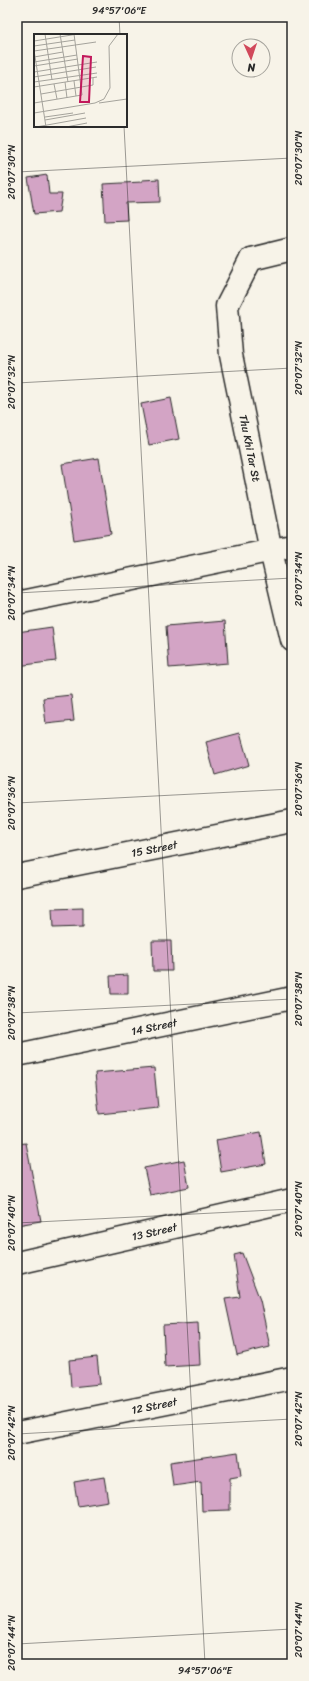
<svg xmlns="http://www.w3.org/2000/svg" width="309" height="1681" font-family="Sriracha,sans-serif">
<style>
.building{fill:#d3a4c5;stroke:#2b2b2b}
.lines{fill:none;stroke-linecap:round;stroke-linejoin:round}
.street-casing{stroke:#2b2b2b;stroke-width:25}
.secondary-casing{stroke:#2b2b2b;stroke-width:25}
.street{stroke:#f7f3e8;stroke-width:22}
.secondary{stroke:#f7f3e8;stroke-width:22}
.ticks{fill:none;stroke:#2b2b2b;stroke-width:1;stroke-opacity:0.45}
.labels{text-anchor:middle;stroke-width:4;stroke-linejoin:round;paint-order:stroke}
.street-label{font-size:11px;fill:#2b2b2b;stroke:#f7f3e8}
.inset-road{fill:none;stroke:#a5a39c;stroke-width:1}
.view{fill:#c2185b;fill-opacity:0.15;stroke:#c2185b;stroke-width:2}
.inset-edge{fill:none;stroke:#2b2b2b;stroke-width:2}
.neatline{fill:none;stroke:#2b2b2b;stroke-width:1.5}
.ticks-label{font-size:10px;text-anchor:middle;fill:#2b2b2b}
</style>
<rect width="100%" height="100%" fill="#f7f3e8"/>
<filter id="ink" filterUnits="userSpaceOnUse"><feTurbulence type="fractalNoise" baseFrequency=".025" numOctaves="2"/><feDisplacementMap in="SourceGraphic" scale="8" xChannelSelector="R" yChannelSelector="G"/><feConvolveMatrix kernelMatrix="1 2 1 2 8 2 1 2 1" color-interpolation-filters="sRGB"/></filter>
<g filter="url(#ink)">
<path class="building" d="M 47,175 L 49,194 L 62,194 L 59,212 L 34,214 L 28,178 Z
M 159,179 L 160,202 L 126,203 L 127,220 L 105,221 L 103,184 L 142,182 L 142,180 Z
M 171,398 L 179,439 L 149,445 L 141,404 Z
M 99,458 L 111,534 L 74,540 L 62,464 Z
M 225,621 L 228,663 L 169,668 L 166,626 Z
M 52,627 L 56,661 L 17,666 L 17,632 Z
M 71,695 L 74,721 L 46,724 L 43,698 Z
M 240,733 L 249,765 L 215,775 L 206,742 Z
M 83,908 L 83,927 L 53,928 L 52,909 Z
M 152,941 L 171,941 L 172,971 L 153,971 Z
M 128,975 L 128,994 L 111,994 L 110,976 Z
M 154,1068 L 158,1108 L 99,1114 L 95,1073 Z
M 261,1132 L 266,1164 L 221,1172 L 216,1140 Z
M 26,1143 L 41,1221 L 17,1225 L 17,1144 Z
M 184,1160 L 189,1187 L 150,1195 L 144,1168 Z
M 242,1253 L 260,1300 L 270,1347 L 237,1355 L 225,1299 L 240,1297 L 234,1255 Z
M 198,1323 L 200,1365 L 165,1367 L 163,1325 Z
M 97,1357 L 100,1384 L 71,1387 L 69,1360 Z
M 238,1452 L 241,1476 L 230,1478 L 230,1510 L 202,1511 L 201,1482 L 173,1486 L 170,1462 Z
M 104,1477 L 108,1501 L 78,1506 L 74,1482 Z"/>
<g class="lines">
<defs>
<g id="street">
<path d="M 251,259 L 292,249"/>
<path d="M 17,603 L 292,546"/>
<path id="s1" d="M 17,876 L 292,821"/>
<path id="s2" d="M 17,1055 L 292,998"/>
<path id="s3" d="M 17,1263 L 292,1200"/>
<path id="s4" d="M 17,1433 L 292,1378"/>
</g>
<g id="secondary">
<path id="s5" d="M 251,259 L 227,306 L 231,355 L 271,551 L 292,640"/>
</g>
</defs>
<use href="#street" class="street-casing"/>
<use href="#secondary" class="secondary-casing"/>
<use href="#street" class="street"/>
<use href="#secondary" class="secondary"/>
</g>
</g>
<path class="ticks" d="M 119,17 L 120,35M 124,126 L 205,1664M 17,172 L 292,158M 17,383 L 292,368M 17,593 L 292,578M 17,803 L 292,789M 17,1013 L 292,999M 17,1223 L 292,1209M 17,1434 L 292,1419M 17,1644 L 292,1629"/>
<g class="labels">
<g class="street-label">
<text dy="4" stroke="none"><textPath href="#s5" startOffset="197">Thu Khi Tar St</textPath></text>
<text dy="4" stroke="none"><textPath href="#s1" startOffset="140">15 Street</textPath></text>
<text dy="4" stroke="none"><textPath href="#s2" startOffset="140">14 Street</textPath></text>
<text dy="4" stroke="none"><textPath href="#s3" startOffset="141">13 Street</textPath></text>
<text dy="4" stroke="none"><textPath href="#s4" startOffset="140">12 Street</textPath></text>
</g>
</g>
<g transform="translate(34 34)">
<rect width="93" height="93" fill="#f7f3e8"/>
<path class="inset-road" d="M 11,0 L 18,46M 26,0 L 34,48M 0,7 L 44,0M 0,12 L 41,6M 0,16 L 12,93M 0,17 L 62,8M 0,23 L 29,18M 0,28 L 43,21M 0,32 L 44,25M 0,38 L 63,28M 0,43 L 62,33M 40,47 L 42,62M 0,48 L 63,39M 31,48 L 33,64M 20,50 L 23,65M 0,53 L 63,43M 7,60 L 59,51 L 59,44M 0,69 L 48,61 L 40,0M 65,69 L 93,65M 0,79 L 61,69 L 70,65 L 76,54 L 75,12 L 84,0M 11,83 L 39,79M 11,86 L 51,79M 2,93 L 52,84M 32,93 L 53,89"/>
<path class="view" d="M 49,22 L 57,23 L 55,68 L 46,68 Z"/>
<rect width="93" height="93" class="inset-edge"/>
</g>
<rect width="309" height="1681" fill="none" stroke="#f7f3e8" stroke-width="44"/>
<g transform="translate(251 58) rotate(177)"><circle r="19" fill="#f7f3e8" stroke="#a5a39c"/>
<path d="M0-3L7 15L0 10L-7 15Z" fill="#d1495b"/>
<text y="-6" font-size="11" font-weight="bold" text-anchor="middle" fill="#2b2b2b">N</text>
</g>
<rect x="22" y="22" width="265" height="1637" class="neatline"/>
<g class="ticks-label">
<text x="119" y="14">94°57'06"E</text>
<text transform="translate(298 158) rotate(-90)" y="4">20°07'30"N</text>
<text transform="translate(11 172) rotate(-90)" y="4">20°07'30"N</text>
<text transform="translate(298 368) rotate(-90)" y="4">20°07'32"N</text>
<text transform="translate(11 382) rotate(-90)" y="4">20°07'32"N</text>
<text transform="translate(298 579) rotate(-90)" y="4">20°07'34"N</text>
<text transform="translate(11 593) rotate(-90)" y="4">20°07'34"N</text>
<text transform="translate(298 789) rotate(-90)" y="4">20°07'36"N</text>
<text transform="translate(11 803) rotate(-90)" y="4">20°07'36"N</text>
<text transform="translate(298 999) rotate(-90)" y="4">20°07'38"N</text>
<text transform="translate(11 1013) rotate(-90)" y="4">20°07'38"N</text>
<text transform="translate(298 1209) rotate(-90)" y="4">20°07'40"N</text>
<text transform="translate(11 1223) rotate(-90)" y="4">20°07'40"N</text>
<text transform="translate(298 1419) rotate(-90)" y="4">20°07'42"N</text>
<text transform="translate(11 1433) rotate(-90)" y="4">20°07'42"N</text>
<text transform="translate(298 1630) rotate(-90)" y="4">20°07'44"N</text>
<text transform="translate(11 1643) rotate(-90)" y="4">20°07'44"N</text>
<text x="205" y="1674">94°57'06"E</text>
</g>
</svg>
